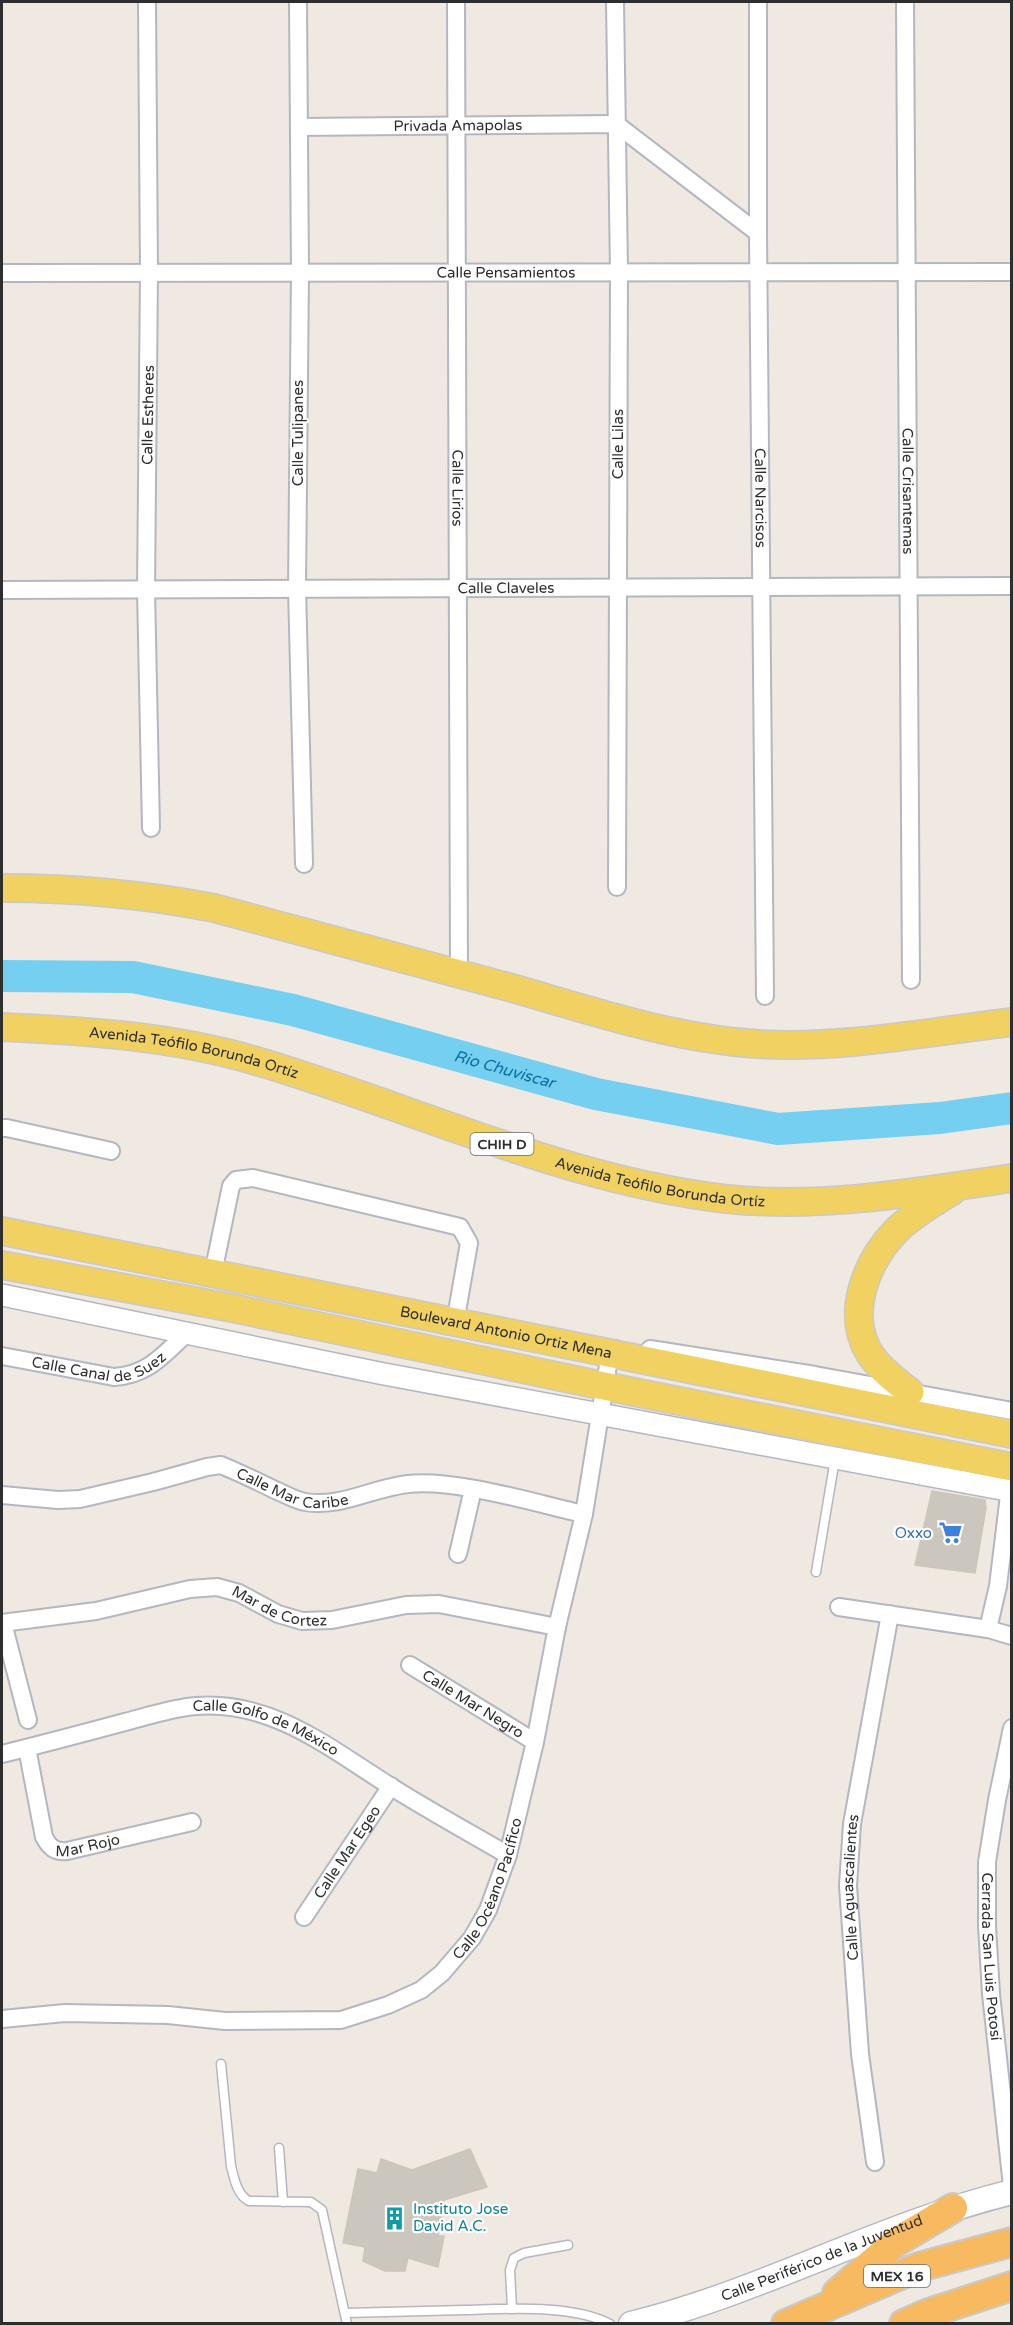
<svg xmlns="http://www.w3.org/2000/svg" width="1013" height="2325" font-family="'Varela Round',sans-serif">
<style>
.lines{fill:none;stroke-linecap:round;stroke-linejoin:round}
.river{stroke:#75cff0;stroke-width:32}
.building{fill:#cbc7bf;stroke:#cbc5ba;stroke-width:1.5}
.service-casing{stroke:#b4b7c1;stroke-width:11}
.minor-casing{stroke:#b4b7c1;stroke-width:20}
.tertiary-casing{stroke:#b4b7c1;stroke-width:24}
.secondary-casing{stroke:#b4b7c1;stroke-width:27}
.primary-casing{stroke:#c9c9c9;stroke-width:30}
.trunk-casing{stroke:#c9c9c9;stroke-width:32}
.service{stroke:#fff;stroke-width:8}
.minor{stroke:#fff;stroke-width:16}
.tertiary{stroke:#fff;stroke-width:21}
.secondary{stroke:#fff;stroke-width:24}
.primary{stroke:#f2d163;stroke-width:27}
.trunk{stroke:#f8ba60;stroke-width:28}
.labels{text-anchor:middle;stroke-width:4.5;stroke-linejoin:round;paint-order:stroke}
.shield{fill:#fff;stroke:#6d6d6d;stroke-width:1.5}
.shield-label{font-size:14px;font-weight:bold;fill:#2e2e2e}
.street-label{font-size:15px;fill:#2e2e2e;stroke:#fff}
.shop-label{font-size:15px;fill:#366cbe;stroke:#fff;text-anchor:end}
.culture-label{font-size:15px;fill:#0d838f;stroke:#fff;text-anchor:start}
.water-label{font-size:16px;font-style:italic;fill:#0d6fa3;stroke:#fff}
</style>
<rect width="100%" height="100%" fill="#efe9e1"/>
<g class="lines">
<path class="river" id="s1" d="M 2,976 L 133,977 L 293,1010 L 596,1094 L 778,1129 L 940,1118 L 1012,1108"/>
</g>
<path class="building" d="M 932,1491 L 985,1500 L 986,1508 L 975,1573 L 915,1565 Z
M 470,2149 L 487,2187 L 444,2200 L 438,2236 L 444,2236 L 438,2267 L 408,2258 L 405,2271 L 385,2271 L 363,2261 L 365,2247 L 343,2243 L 358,2169 L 377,2173 L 381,2159 L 412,2170 Z"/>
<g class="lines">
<defs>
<path id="service" d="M 816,1572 L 835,1459
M 221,2064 L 231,2166 C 234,2178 237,2195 249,2201 L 311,2202 L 322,2210 L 347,2324
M 279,2148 L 283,2202
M 512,2309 L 510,2270 L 514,2258 L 524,2253 L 568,2245
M 345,2313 C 385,2312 425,2311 465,2310 C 508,2309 573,2304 610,2324"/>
<g id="minor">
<path d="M 147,2 L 149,273 L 146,590 L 151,828"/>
<path d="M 298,2 L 300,272 L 297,588 L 304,864"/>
<path id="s2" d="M 456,2 L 459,973"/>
<path d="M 615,2 L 619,272 L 617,887"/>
<path id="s3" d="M 758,2 L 758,233 L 765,996"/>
<path id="s4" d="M 905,2 L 911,980"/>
<path id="s5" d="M 299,127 L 616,124 L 758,233"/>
<path id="s6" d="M 2,273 L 1012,272"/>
<path id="s7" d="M 2,590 L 1012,586"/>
<path d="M 2,1128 L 7,1128 L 111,1151"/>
<path d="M 213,1273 L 231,1186 L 236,1180 L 253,1178 L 460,1227 L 469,1243 L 455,1323"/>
<path d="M 650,1349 L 815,1375 L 1012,1411"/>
<path id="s8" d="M 2,1356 L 114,1377 C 148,1375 163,1355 187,1333"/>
<path id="s9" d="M 2,1495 L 58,1500 L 80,1499 L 153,1482 L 207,1467 L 221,1465 C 240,1473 257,1481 275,1490 C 285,1494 295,1500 305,1502 C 341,1508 372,1488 408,1484 C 457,1479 534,1503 584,1514"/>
<path d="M 458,1554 L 473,1489"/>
<path d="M 839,1607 L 988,1629 L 1012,1636"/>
<path id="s10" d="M 2,1623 L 96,1611 L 190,1589 L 217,1587 L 239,1593 L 278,1614 L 302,1621 L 332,1620 L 406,1605 L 439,1604 L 557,1627"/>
<path d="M 3,1623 L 28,1720"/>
<path d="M 988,1629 L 998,1586 L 1011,1479"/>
<path id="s11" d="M 410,1665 L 535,1742"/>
<path id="s12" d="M 1012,1728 L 997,1800 L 987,1862 L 987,1926 L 991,1994 L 1012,2186"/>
<path id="s13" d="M 27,1748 L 44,1837 C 50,1848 55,1852 67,1851 L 192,1822"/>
<path id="s14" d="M 2,1754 C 43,1744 84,1733 125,1722 C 148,1716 172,1708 196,1706 C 272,1700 329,1748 390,1786 C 428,1810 468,1832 508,1855"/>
<path id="s15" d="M 304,1917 L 391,1786"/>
<path id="s16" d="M 2,2019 L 65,2013 L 168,2015 L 225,2021 L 341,2020 L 388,2005 L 421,1990 L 442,1973 L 472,1938 L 488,1910 L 508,1855 L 535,1742 L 557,1627 L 584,1514 L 610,1353 L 616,1349"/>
<path id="s17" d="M 875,2162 L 860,2054 L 848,1886 L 852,1824 L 890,1614"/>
</g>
<path id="tertiary" d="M 2,1295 L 379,1373 L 1012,1491"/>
<g id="secondary">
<path id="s18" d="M 631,2324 C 762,2292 881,2224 1012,2192"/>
</g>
<g id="primary">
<path d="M 2,888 C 75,888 142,894 214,908 C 313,935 413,961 512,988 C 592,1011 675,1039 759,1044 C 843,1049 928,1032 1012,1022"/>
<path id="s19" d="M 2,1027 C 88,1031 170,1036 253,1060 C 411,1106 562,1180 727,1199 C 823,1209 917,1192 1012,1178"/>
<path id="s20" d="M 2,1231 L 1012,1434"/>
<path d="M 2,1265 L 232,1308 L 604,1386 L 1012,1467"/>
<path d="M 910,1392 C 896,1381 880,1369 870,1354 C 845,1314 866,1262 896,1231 C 912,1215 933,1203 952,1191"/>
</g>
<path id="trunk" d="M 837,2293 L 896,2242 L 953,2208
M 786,2324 L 919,2267 L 1012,2242
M 904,2324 L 929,2313 L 1012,2286"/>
</defs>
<use href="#service" class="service-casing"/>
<use href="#minor" class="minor-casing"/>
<use href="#tertiary" class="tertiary-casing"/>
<use href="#secondary" class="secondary-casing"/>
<use href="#primary" class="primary-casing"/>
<use href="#trunk" class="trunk-casing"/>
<use href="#service" class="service"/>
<use href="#minor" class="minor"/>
<use href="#tertiary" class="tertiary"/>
<use href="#secondary" class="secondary"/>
<use href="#primary" class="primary"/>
<use href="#trunk" class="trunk"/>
</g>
<defs>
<symbol id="supermarket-bare" viewBox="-9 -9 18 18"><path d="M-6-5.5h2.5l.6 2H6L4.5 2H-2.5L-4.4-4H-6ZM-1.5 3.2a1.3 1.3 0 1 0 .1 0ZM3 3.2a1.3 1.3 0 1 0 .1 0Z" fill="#3f7fe0" stroke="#fff" stroke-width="2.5" paint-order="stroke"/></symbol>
<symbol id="building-bare" viewBox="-9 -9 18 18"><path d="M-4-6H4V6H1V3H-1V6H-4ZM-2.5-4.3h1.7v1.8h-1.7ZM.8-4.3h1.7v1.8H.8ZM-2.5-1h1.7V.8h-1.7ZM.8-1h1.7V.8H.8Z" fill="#0f9aa8" stroke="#fff" stroke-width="2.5" paint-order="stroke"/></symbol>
</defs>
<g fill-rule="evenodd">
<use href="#supermarket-bare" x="934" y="1516" width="33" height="33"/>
<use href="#building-bare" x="378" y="2202" width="33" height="33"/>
</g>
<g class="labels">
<g class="shield">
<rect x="470.5" y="1133" width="63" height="22" rx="4.5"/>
<rect x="864" y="2265" width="66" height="22" rx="4.5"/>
</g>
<g class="shield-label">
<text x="502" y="1149">CHIH D</text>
<text x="897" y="2281">MEX 16</text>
</g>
<g class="street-label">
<text dy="5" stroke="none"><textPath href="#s5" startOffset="159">Privada Amapolas</textPath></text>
<text dy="5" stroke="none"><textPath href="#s6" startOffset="504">Calle Pensamientos</textPath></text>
<text transform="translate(148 415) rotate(-89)" y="5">Calle Estheres</text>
<text transform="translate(298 433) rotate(-90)" y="5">Calle Tulipanes</text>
<text transform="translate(618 444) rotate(-90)" y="5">Calle Lilas</text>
<text dy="5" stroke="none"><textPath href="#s2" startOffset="486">Calle Lirios</textPath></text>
<text dy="5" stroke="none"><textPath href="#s4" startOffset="489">Calle Crisantemas</textPath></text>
<text dy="5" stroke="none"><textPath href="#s3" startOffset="496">Calle Narcisos</textPath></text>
<text dy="5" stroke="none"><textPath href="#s7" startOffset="504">Calle Claveles</textPath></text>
<text dy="5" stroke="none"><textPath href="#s19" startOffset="194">Avenida Teófilo Borunda Ortíz</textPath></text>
<text dy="5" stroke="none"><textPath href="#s19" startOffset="680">Avenida Teófilo Borunda Ortíz</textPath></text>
<text dy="5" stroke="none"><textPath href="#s20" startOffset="514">Boulevard Antonio Ortiz Mena</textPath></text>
<text dy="5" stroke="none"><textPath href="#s8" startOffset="100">Calle Canal de Suez</textPath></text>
<text dy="5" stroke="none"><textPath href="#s9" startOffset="300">Calle Mar Caribe</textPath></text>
<text dy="5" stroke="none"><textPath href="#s10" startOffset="285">Mar de Cortez</textPath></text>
<text dy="5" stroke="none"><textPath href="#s11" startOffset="74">Calle Mar Negro</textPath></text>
<text dy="5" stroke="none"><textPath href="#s14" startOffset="274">Calle Golfo de México</textPath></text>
<text dy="5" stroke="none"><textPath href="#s13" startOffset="141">Mar Rojo</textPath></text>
<text dy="5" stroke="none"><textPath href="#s15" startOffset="78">Calle Mar Egeo</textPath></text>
<text dy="5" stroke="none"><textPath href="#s16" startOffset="550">Calle Océano Pacífico</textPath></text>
<text dy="5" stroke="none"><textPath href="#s17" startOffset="276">Calle Aguascalientes</textPath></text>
<text dy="5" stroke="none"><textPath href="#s12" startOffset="231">Cerrada San Luis Potosí</textPath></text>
<text dy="5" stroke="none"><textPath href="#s18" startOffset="202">Calle Periférico de la Juventud</textPath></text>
</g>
<g class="shop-label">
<text x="932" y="1538">Oxxo</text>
</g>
<g class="culture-label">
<text x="413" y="2214">Instituto Jose<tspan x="413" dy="17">David A.C.</tspan></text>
</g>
<g class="water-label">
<text dy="6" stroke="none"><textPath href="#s1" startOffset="514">Rio Chuviscar</textPath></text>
</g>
</g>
<rect width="1013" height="2325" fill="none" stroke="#2e2e2e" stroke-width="6"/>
</svg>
